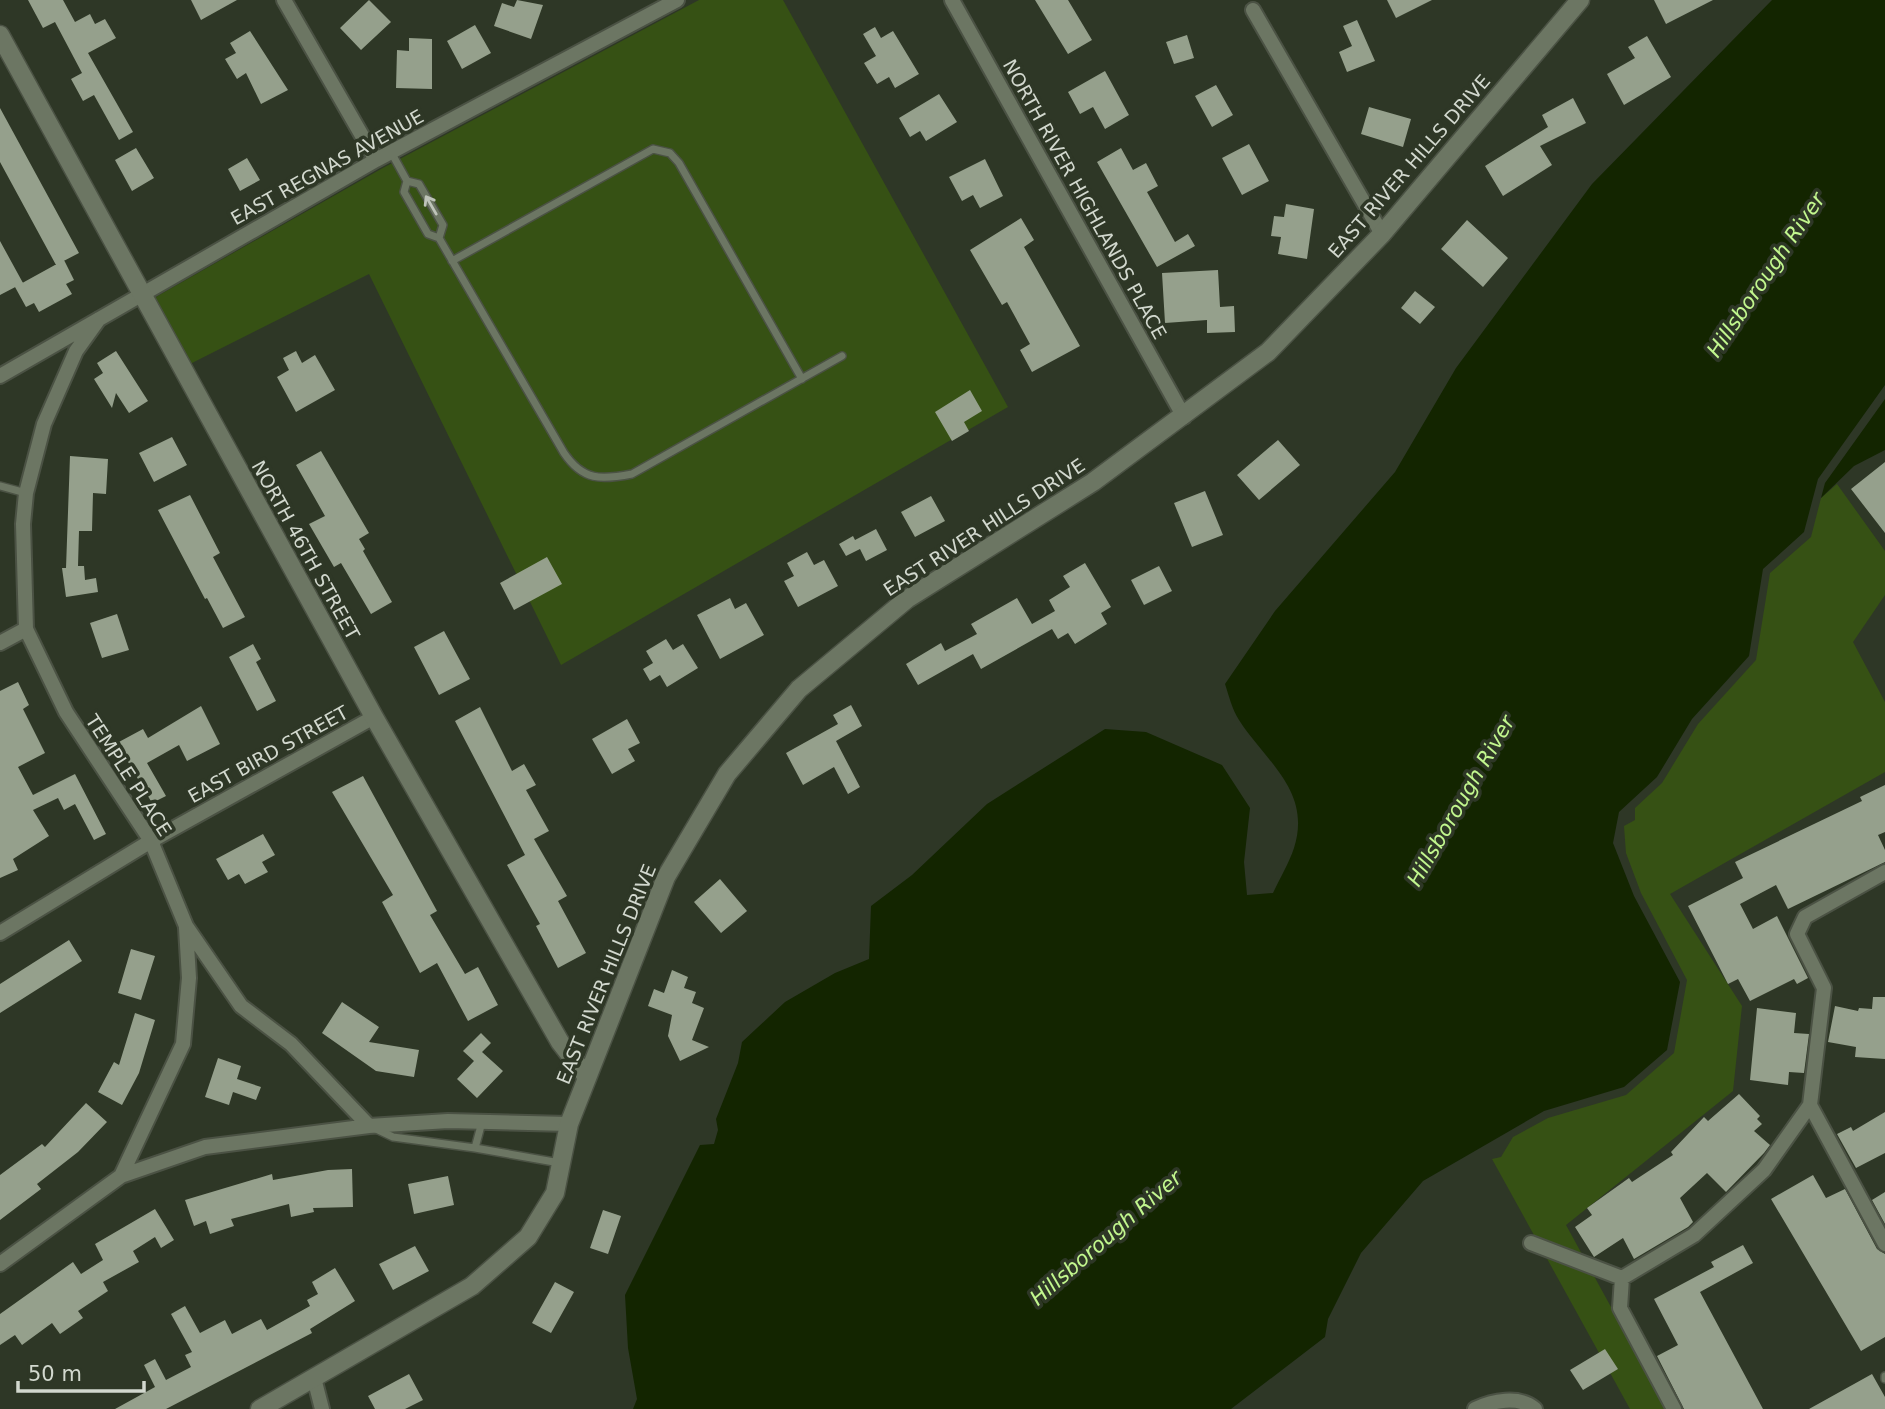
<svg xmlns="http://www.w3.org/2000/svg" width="1885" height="1409" font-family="'DejaVu Sans',sans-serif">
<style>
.green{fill:#365114}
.water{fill:#132500}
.building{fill:#95a08c}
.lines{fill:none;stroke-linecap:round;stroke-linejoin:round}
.lane-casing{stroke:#4b5244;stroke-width:10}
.street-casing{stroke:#4b5244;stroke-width:18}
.secondary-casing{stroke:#4b5244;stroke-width:21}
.lane{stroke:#6c7663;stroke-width:7}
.street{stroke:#6c7663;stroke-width:14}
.secondary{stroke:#6c7663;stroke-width:18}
.oneway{stroke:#bec4b9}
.labels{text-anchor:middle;stroke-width:7;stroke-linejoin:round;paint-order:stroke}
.street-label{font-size:19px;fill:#d2d8ce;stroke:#2e3726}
.water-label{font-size:21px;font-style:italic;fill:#c2f78e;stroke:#2e3726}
</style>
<rect width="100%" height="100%" fill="#2e3726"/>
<path class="green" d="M 699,0 L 783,0 L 1008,407 L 561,665 L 369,274 L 190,364 L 154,298 L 381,169 Z
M 1837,484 L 1885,551 L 1885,595 L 1853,642 L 1885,702 L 1885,772 L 1670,894 L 1742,1006 L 1733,1091 L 1566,1225 L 1667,1409 L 1630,1409 L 1492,1159 L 1501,1157 L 1513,1137 L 1548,1118 L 1626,1095 L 1674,1053 L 1687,980 L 1641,893 L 1626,853 L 1624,826 L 1635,820 L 1635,808 L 1662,783 L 1698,724 L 1756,660 L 1770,573 L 1811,537 L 1821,498 Z"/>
<path class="water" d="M 1772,0 L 1885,0 L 1885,385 L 1818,479 L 1804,532 L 1763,569 L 1749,656 L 1692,719 L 1657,777 L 1619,812 L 1613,843 L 1634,896 L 1680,982 L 1667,1050 L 1624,1087 L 1544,1111 L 1423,1181 L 1361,1253 L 1328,1319 L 1325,1337 L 1231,1409 L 633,1409 L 637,1399 L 628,1348 L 625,1295 L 700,1145 L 714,1144 L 718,1130 L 716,1119 L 738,1063 L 742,1042 L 785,1002 L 835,973 L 869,959 L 871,906 L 912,875 L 987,804 L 1105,729 L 1146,732 L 1222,765 L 1250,808 L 1244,862 L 1247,895 L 1273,893 C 1280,878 1289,863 1294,848 C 1312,791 1266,762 1239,720 C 1232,709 1229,696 1225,684 L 1275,611 L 1395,472 L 1456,368 L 1592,184 Z
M 1885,399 L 1885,450 L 1854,466 L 1821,498 L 1825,483 Z"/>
<path class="building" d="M 28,0 L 63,0 L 75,22 L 90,14 L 95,24 L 105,19 L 116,38 L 88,53 L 133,132 L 119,140 L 94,95 L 83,101 L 71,79 L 82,73 L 55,22 L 43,28 Z
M 191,0 L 237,0 L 201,20 Z
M 369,0 L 391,22 L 361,50 L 340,28 Z
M 517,0 L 543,5 L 531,39 L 494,26 L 502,3 L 514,7 Z
M 1035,0 L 1068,0 L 1092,40 L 1068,54 Z
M 1387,0 L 1432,0 L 1396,18 Z
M 1654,0 L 1713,0 L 1666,24 Z
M 1357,20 L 1375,61 L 1347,72 L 1339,52 L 1352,46 L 1343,26 Z
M 475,25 L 491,53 L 462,69 L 447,41 Z
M 875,27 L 881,38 L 893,31 L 919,74 L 895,88 L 889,77 L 877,84 L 864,63 L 876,56 L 863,34 Z
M 250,31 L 288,90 L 261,104 L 246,73 L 237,79 L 225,59 L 236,53 L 230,43 Z
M 1187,35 L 1194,58 L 1174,64 L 1166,42 Z
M 1647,36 L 1671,77 L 1624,105 L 1607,74 L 1635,58 L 1628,47 Z
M 409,38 L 432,39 L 432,89 L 396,88 L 397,50 L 409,51 Z
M 1105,71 L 1129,115 L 1105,129 L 1093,107 L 1080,114 L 1068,92 Z
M 1216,85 L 1233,115 L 1212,127 L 1195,96 Z
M 939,94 L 957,122 L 926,141 L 920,131 L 910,137 L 899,118 Z
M 1573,98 L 1586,123 L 1540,146 L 1552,165 L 1503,196 L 1485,166 L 1548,127 L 1542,115 Z
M 1369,107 L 1411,119 L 1403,147 L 1361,134 Z
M 0,108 L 79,253 L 56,265 L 0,162 Z
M 1249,144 L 1269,181 L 1242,195 L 1222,158 Z
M 136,148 L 154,178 L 132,191 L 115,160 Z
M 1121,148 L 1133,170 L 1146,163 L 1158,186 L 1147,192 L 1175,242 L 1188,234 L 1195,246 L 1157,267 L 1097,162 Z
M 247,158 L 260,180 L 240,191 L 228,169 Z
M 985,159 L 1003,196 L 980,208 L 973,195 L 962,201 L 949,177 Z
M 1286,204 L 1314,209 L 1307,259 L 1278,254 L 1281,237 L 1271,236 L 1274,216 L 1284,217 Z
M 1021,218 L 1034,240 L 1024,247 L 1080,346 L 1032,372 L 1020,350 L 1030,344 L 1007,302 L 1002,305 L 970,250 Z
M 1467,220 L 1508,258 L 1483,287 L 1441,249 Z
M 0,241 L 23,283 L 0,295 Z
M 64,260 L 74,280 L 66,284 L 72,294 L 39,312 L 34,303 L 26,307 L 15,287 Z
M 1218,270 L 1220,307 L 1234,306 L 1235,332 L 1207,333 L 1207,320 L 1165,323 L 1162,273 Z
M 1415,291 L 1435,307 L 1420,324 L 1401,308 Z
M 116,351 L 148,401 L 129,413 L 116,393 L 112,408 L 94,379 L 103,373 L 97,363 Z
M 296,351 L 302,363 L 315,355 L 335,390 L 296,412 L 277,377 L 289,370 L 283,358 Z
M 970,390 L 982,411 L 964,422 L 969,431 L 952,441 L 935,412 Z
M 172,437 L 187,465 L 154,482 L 139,453 Z
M 1278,440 L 1300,465 L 1259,500 L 1237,475 Z
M 321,451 L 369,533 L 359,539 L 365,549 L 363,551 L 392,602 L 371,614 L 341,563 L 334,567 L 309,524 L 325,516 L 296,465 Z
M 70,456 L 108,459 L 106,494 L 93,493 L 92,531 L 79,531 L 78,566 L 84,566 L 85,580 L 96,578 L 98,592 L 66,597 L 62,568 L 66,568 Z
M 1885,462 L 1885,533 L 1851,489 Z
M 1205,491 L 1223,535 L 1192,547 L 1174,503 Z
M 190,495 L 220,553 L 213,557 L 245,617 L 223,628 L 207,598 L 205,599 L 158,510 Z
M 931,496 L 945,521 L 915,537 L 901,512 Z
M 876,529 L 887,550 L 866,561 L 860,549 L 846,556 L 839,544 L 853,536 L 855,540 Z
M 807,552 L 814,565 L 824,560 L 838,586 L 798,607 L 784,581 L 794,576 L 787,563 Z
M 547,557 L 562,584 L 514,610 L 500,583 Z
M 1085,563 L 1111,607 L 1101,613 L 1107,624 L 1075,644 L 1068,633 L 1058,639 L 1052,629 L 981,669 L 973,654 L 918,685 L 906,664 L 941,643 L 945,651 L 977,634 L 971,624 L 1017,598 L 1032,624 L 1055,611 L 1049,600 L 1070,587 L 1063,576 Z
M 1159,566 L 1172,591 L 1144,605 L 1131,580 Z
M 730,598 L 735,609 L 746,603 L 764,635 L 720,659 L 697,615 Z
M 117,614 L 129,650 L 102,658 L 90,623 Z
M 444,631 L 470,679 L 439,695 L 414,647 Z
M 666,639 L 673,650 L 683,644 L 698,668 L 667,687 L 660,675 L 650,681 L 643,669 L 653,663 L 646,651 Z
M 253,644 L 261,659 L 256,662 L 276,701 L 257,711 L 229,657 Z
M 18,682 L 29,705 L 23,709 L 45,753 L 18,767 L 33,795 L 75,774 L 106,834 L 94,840 L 75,804 L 64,810 L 58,798 L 33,810 L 49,836 L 13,859 L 18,870 L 0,878 L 0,691 Z
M 851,705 L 862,726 L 836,741 L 860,787 L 848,794 L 834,767 L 803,785 L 786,753 L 838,724 L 833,715 Z
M 201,706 L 220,744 L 187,761 L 179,745 L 147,763 L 166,796 L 152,803 L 117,743 L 143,729 L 148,738 Z
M 480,707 L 512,771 L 524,764 L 536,785 L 526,790 L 549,831 L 534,839 L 567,896 L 558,901 L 586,953 L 558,968 L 536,926 L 540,924 L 507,865 L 525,855 L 455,721 Z
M 627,719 L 640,743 L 628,749 L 635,761 L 612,774 L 592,739 Z
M 363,776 L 437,911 L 430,915 L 465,974 L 478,967 L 498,1005 L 468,1021 L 437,963 L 420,973 L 382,902 L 393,895 L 332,792 Z
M 1885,785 L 1885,832 L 1878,835 L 1885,850 L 1885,862 L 1788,909 L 1776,885 L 1740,904 L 1753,929 L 1777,916 L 1808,978 L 1797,984 L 1794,979 L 1750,1001 L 1738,979 L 1728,984 L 1688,906 L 1743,878 L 1735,862 L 1862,801 L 1860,797 Z
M 263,834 L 275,855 L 262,862 L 268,872 L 245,884 L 239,874 L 228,880 L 216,859 Z
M 720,879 L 747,911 L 721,933 L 694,902 Z
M 69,940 L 82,961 L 0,1013 L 0,984 Z
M 131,949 L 155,956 L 141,1000 L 118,993 Z
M 672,970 L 688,977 L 684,988 L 696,992 L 692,1003 L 704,1008 L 692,1040 L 709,1047 L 680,1061 L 668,1036 L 672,1015 L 648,1006 L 654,989 L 664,993 Z
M 1873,997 L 1885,997 L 1885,1059 L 1855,1057 L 1856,1047 L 1828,1042 L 1835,1006 L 1858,1011 L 1859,1008 L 1872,1009 Z
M 342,1002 L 379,1027 L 369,1042 L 419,1050 L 414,1077 L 376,1071 L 322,1033 Z
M 1757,1008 L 1796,1013 L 1794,1033 L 1809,1034 L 1804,1073 L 1789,1072 L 1788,1085 L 1750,1080 Z
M 135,1013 L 155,1020 L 139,1073 L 122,1105 L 98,1092 L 114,1062 L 119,1065 Z
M 481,1033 L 491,1043 L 482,1052 L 503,1071 L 477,1098 L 457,1079 L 474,1061 L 463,1051 Z
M 218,1058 L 241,1066 L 237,1079 L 261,1087 L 256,1100 L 233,1092 L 229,1105 L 205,1097 Z
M 1739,1094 L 1760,1116 L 1757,1119 L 1762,1124 L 1754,1131 L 1770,1145 L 1764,1153 L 1726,1192 L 1707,1173 L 1680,1198 L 1693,1222 L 1688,1227 L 1634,1259 L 1623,1238 L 1594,1257 L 1575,1227 L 1592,1215 L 1587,1208 L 1629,1178 L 1632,1182 L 1673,1155 L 1671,1152 L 1704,1117 L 1708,1121 Z
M 86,1103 L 107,1122 L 78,1152 L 37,1184 L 41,1189 L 0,1220 L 0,1175 L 42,1144 L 45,1147 Z
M 1885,1112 L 1885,1153 L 1856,1168 L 1837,1134 L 1851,1127 L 1853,1131 Z
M 352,1169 L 353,1207 L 313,1208 L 314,1212 L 291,1217 L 289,1204 L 231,1219 L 234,1226 L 210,1234 L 206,1221 L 194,1226 L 185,1200 L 272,1174 L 273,1180 L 328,1170 Z
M 1813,1175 L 1826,1198 L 1845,1189 L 1877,1249 L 1885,1254 L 1885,1337 L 1861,1351 L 1771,1199 Z
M 448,1176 L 454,1205 L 414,1214 L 408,1184 Z
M 1885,1192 L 1885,1224 L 1872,1200 Z
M 155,1209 L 174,1240 L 161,1248 L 155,1237 L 133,1251 L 139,1262 L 103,1282 L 108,1291 L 78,1311 L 83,1318 L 60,1334 L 52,1323 L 22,1345 L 15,1335 L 0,1345 L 0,1314 L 73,1262 L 81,1274 L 103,1260 L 95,1244 Z
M 603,1210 L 621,1216 L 608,1254 L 590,1248 Z
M 1743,1245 L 1753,1263 L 1700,1292 L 1763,1409 L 1684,1409 L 1657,1356 L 1678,1345 L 1654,1299 L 1714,1267 L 1711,1262 Z
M 415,1246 L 429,1271 L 393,1290 L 379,1264 Z
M 335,1268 L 355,1301 L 310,1329 L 312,1333 L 166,1409 L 115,1409 L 155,1387 L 144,1365 L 155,1359 L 166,1380 L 191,1367 L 185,1355 L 192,1352 L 171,1314 L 185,1306 L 200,1333 L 225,1320 L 232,1334 L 261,1319 L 267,1330 L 310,1306 L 307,1300 L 318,1294 L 312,1282 Z
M 555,1282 L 574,1292 L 551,1333 L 532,1323 Z
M 1605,1349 L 1618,1369 L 1583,1390 L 1570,1370 Z
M 409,1374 L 423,1400 L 405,1409 L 375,1409 L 368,1396 Z
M 1872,1374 L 1885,1397 L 1885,1409 L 1809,1409 Z"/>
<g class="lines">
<defs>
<path id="lane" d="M 391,152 L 407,181 L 404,192 L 428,234 L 439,238 L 564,453 C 583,481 601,480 632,474 L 842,356
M 407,181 L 419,184 L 443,225 L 439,238
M 452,261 L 653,149 L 670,153 L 679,163 L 802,379
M 0,486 L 26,493
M 482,1122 L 475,1148 L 560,1163
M 374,1128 L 393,1137 L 475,1148
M 1885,1376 L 1885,1379"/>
<path id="street" d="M 284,0 L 376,160
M 952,0 L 1184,417
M 1253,10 L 1382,234
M 99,319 L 76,351 L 44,424 L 26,493 L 23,524 L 26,629 L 66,712 L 151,841 L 186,926 L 241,1006 L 291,1044 L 369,1126 L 448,1121 L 569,1124
M 0,376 L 376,160 L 677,0
M 0,643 L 26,629
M 0,933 L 151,841 L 374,717
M 1810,1105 L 1885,1244
M 121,1176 L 205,1147 L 369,1126
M 1531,1243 L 1622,1278 L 1694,1235 L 1764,1170 L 1810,1105 L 1824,988 L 1797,934 L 1805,917 L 1885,872
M 0,1264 L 121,1176 L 183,1044 L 189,978 L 186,928
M 1622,1278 L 1620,1308 L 1674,1409
M 314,1378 L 322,1409
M 1475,1409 C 1492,1401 1519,1395 1535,1409"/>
<path id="secondary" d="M 0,35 L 374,717 L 560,1042 L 587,1077
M 260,1409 L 472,1286 L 528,1237 L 555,1193 L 569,1124 L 666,877 L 727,774 L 799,689 L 907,599 L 1093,482 L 1268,352 L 1382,234 L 1580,0"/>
</defs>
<use href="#lane" class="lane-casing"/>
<use href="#street" class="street-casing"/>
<use href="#secondary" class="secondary-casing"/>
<use href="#lane" class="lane"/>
<use href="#street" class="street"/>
<use href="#secondary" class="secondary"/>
</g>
<defs><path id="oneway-shaft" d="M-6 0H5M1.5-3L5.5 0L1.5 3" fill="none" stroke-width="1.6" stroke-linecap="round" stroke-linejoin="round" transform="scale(1.75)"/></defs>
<use class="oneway" href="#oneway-shaft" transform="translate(431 205) rotate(-120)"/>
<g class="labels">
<g class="street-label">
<text transform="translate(1409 166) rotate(-49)" y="7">EAST RIVER HILLS DRIVE</text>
<text transform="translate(327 167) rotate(-29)" y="7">EAST REGNAS AVENUE</text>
<text transform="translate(1085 199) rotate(61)" y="7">NORTH RIVER HIGHLANDS PLACE</text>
<text transform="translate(984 527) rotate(-33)" y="7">EAST RIVER HILLS DRIVE</text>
<text transform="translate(306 550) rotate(61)" y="7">NORTH 46TH STREET</text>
<text transform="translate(268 754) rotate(-29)" y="7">EAST BIRD STREET</text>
<text transform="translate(129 775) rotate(57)" y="7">TEMPLE PLACE</text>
<text transform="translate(606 974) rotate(-68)" y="7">EAST RIVER HILLS DRIVE</text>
</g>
<g class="water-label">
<text transform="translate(1766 275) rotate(-56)" y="7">Hillsborough River</text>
<text transform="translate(1461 801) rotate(-60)" y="7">Hillsborough River</text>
<text transform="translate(1106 1238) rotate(-41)" y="7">Hillsborough River</text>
</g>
</g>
<path d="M18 1381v10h126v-10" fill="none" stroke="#d2d8ce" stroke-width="3.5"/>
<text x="28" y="1381" font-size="21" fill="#d2d8ce" stroke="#2e3726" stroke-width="5" paint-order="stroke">50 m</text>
</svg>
